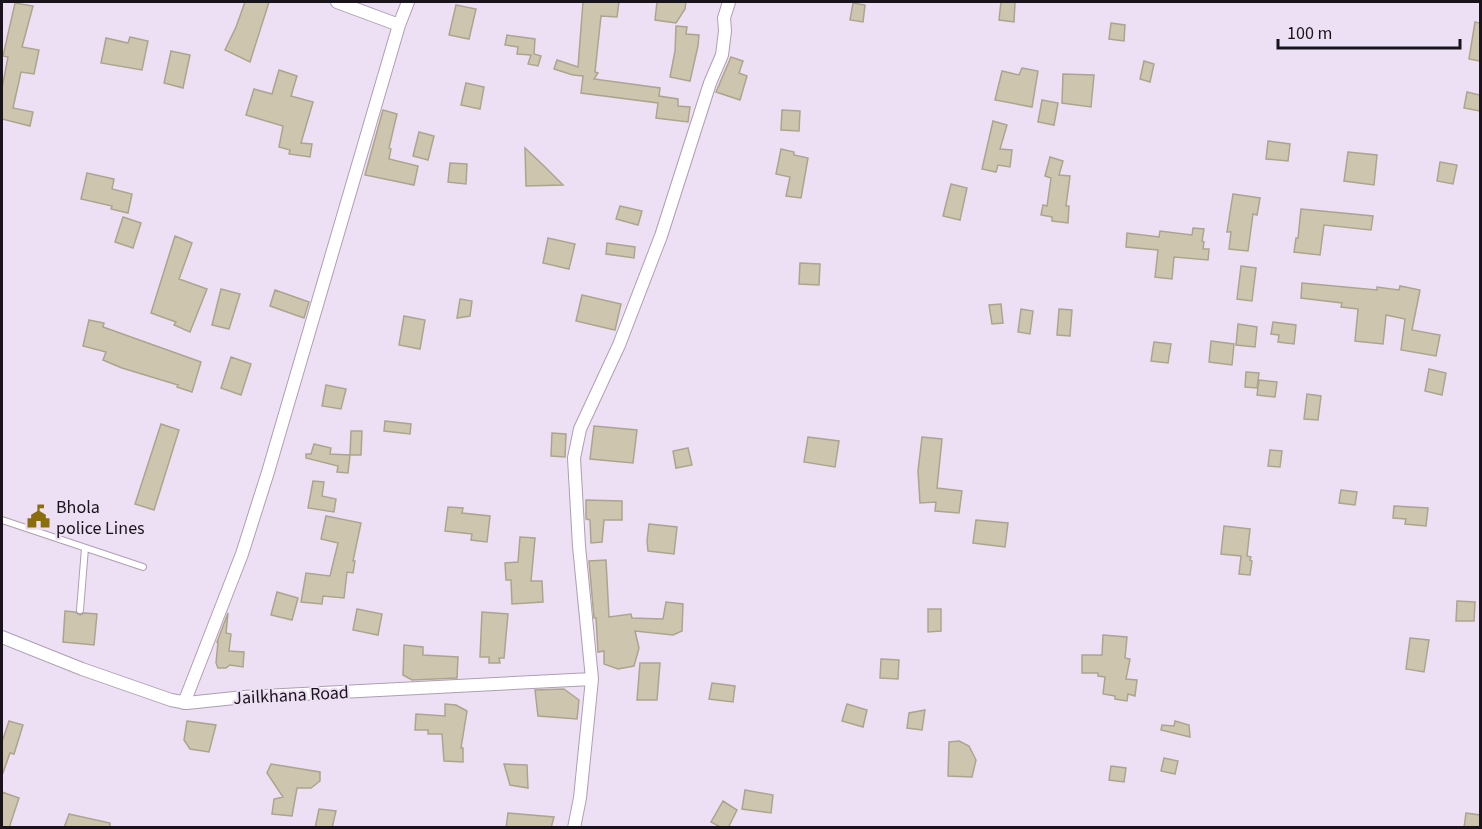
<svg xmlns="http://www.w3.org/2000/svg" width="1482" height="829" font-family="'Source Sans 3',sans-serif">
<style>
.building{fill:#cec5af;stroke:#ada48e;stroke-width:1.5}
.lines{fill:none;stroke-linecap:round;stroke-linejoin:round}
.service-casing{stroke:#ad9fb3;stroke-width:8}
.minor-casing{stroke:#ad9fb3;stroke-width:14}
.service{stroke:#fff;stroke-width:6}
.minor{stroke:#fff;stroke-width:12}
.labels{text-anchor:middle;stroke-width:4.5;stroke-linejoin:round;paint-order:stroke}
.poi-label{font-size:18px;fill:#19141b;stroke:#eee0f4;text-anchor:start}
.street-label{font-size:18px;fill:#19141b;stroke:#eee0f4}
</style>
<rect width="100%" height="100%" fill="#eee0f4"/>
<path class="building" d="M 245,2 L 269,2 L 250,62 L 225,50 L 236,27 Z
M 583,2 L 619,2 L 617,17 L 601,16 L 595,72 L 598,73 L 594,79 L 660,88 L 659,96 L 678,99 L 678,106 L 690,107 L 688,122 L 656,118 L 658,103 L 581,93 L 583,76 L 573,75 L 554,69 L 557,60 L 578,67 Z
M 657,2 L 686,2 L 685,9 L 676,23 L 655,20 Z
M 1001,2 L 1015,2 L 1014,22 L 999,20 Z
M 15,3 L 33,6 L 22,47 L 39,50 L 34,74 L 21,72 L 13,108 L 33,112 L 30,126 L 2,119 L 2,88 L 8,57 L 3,56 Z
M 853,3 L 865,5 L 863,22 L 850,20 Z
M 456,5 L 476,9 L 469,39 L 449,35 Z
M 1475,22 L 1480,23 L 1480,61 L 1469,59 Z
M 1111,23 L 1125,25 L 1124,41 L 1109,39 Z
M 676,26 L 687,27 L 686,34 L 699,35 L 698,46 L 690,81 L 670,77 L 675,51 Z
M 507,35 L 535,39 L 534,54 L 541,56 L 538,66 L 528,64 L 531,55 L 517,54 L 518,47 L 505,45 Z
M 130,37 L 148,41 L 142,70 L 101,63 L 106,38 L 128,43 Z
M 171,51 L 190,55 L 183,88 L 164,83 Z
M 731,57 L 743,61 L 739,73 L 747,76 L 740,100 L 716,92 Z
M 1144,61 L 1154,64 L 1150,82 L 1140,79 Z
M 1022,68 L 1038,71 L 1032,107 L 995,100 L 1002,71 L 1019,75 Z
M 279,70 L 297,76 L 291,96 L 313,102 L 301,143 L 312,144 L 310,157 L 289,154 L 290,150 L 279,147 L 283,126 L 246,115 L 254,89 L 272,94 Z
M 1063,74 L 1094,75 L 1091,107 L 1062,103 Z
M 466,83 L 484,87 L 480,109 L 461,105 Z
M 1467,92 L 1480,95 L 1480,111 L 1464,108 Z
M 1042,100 L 1058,103 L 1054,125 L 1038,122 Z
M 383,110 L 397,114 L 389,148 L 391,149 L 389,159 L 418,166 L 414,185 L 365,175 Z
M 782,110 L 800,111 L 799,131 L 781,130 Z
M 993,121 L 1007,125 L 1000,149 L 1012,150 L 1010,167 L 998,165 L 996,172 L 982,169 Z
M 419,132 L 434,136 L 428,160 L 413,156 Z
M 1268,141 L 1290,144 L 1288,161 L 1266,159 Z
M 525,148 L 543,165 L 563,185 L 526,186 Z
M 781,149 L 794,152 L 794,155 L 808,158 L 801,198 L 786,196 L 790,177 L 776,174 Z
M 1348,152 L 1377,155 L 1374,185 L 1344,181 Z
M 1050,157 L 1063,161 L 1059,175 L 1070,176 L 1066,206 L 1069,206 L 1068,223 L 1052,221 L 1052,217 L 1041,215 L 1043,205 L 1047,206 L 1051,178 L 1045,176 Z
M 1440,162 L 1457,165 L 1453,184 L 1437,181 Z
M 450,163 L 467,164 L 466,184 L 448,182 Z
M 87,173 L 114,179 L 112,189 L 132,194 L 128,213 L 111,209 L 112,206 L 81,199 Z
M 951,184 L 967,188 L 960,220 L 943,216 Z
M 1233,194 L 1260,198 L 1257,215 L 1253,214 L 1248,251 L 1229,249 L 1231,232 L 1227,232 Z
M 620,206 L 642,211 L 638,225 L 616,219 Z
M 1301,209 L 1373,216 L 1371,230 L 1324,225 L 1320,255 L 1294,252 L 1296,238 L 1298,238 Z
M 123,217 L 141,223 L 133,248 L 115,242 Z
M 1193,228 L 1204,229 L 1202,241 L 1204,242 L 1203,249 L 1209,249 L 1208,260 L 1174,257 L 1172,279 L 1155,277 L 1158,250 L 1126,247 L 1127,233 L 1159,237 L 1160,231 L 1192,235 Z
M 175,236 L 192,243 L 179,279 L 207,289 L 190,332 L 174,325 L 176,322 L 151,313 Z
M 548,238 L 575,244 L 569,269 L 543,263 Z
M 607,243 L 635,247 L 634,258 L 606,254 Z
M 800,263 L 820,264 L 819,285 L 799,284 Z
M 1241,266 L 1256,268 L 1252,301 L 1237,299 Z
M 1302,283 L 1377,290 L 1377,287 L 1399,290 L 1400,286 L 1420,290 L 1412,330 L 1440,335 L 1436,356 L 1401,350 L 1405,319 L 1386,315 L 1383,344 L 1355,341 L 1358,309 L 1341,307 L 1342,303 L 1301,298 Z
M 221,289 L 240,294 L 229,329 L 212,325 Z
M 275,290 L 309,302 L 304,318 L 270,306 Z
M 582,295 L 621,304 L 615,330 L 576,321 Z
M 460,299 L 472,301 L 470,316 L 457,318 Z
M 1001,304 L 1003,323 L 992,324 L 989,305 Z
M 1021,309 L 1033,311 L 1030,334 L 1018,332 Z
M 1059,309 L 1072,310 L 1070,336 L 1057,335 Z
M 404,316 L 425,320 L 420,349 L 399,345 Z
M 89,320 L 104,323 L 103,327 L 201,362 L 192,392 L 177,387 L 178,385 L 122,368 L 103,360 L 106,352 L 83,346 Z
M 1273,322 L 1296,325 L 1294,344 L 1278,342 L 1279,335 L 1271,334 Z
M 1238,324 L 1257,327 L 1255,347 L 1236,345 Z
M 1211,341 L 1234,344 L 1232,365 L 1209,362 Z
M 1154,342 L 1171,344 L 1168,363 L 1151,361 Z
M 231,357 L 251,364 L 241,395 L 221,388 Z
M 1429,369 L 1446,373 L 1442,395 L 1425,391 Z
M 1246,372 L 1259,373 L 1257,388 L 1245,387 Z
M 1259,380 L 1277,382 L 1275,397 L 1257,395 Z
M 326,385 L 346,389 L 341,409 L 322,406 Z
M 1307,394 L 1321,396 L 1318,420 L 1304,419 Z
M 385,421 L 411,424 L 410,434 L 384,431 Z
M 161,424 L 179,430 L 154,510 L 135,504 Z
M 594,426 L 637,430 L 633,463 L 590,459 Z
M 351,431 L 362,431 L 361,455 L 350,455 Z
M 552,433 L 566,434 L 565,457 L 551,456 Z
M 808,437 L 839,441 L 835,467 L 804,462 Z
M 922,437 L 942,439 L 937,488 L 962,491 L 959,513 L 935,511 L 936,502 L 920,503 L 918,471 Z
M 314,444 L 331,448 L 330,454 L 350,455 L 348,473 L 337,472 L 338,466 L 306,458 L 306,454 L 311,454 Z
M 688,448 L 692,465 L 676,468 L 673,451 Z
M 1270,450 L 1282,451 L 1280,467 L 1268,466 Z
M 313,481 L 324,482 L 322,496 L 336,499 L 334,512 L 308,508 Z
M 1341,490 L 1357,492 L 1355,505 L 1339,503 Z
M 586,500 L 622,501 L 622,520 L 604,520 L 602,542 L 591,543 L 590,520 L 586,519 Z
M 1394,506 L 1428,508 L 1426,526 L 1405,524 L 1406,519 L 1393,518 Z
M 448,507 L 463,508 L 462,513 L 490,516 L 487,542 L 471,540 L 472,534 L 445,531 Z
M 326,516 L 361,523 L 353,561 L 355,561 L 353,573 L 347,572 L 344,598 L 323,596 L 322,604 L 301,602 L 306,573 L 330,576 L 338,543 L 321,539 Z
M 976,520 L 1008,523 L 1005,547 L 973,543 Z
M 649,524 L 677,527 L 674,554 L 648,551 L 647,541 Z
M 1224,526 L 1250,529 L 1247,556 L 1251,557 L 1250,560 L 1252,561 L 1250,575 L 1239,574 L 1241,556 L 1221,554 Z
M 520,537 L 535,538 L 531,581 L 542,581 L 543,602 L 512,604 L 511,580 L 506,580 L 505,563 L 518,562 Z
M 606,560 L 609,617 L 631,614 L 632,618 L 663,619 L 666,602 L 683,604 L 682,631 L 673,635 L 635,631 L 639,648 L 634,666 L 618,669 L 604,664 L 604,651 L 598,652 L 596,618 L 594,618 L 589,561 Z
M 277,592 L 298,598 L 292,620 L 271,615 Z
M 1457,601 L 1475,602 L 1474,621 L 1456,621 Z
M 357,609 L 382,614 L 378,635 L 353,630 Z
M 928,609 L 941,609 L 941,631 L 928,632 Z
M 65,611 L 75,612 L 80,615 L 84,613 L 97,614 L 94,645 L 63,642 Z
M 482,612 L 508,614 L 504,658 L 499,658 L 500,663 L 489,663 L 489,657 L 480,657 Z
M 228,613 L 226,633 L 231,634 L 229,651 L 244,652 L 243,667 L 230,665 L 226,668 L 218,668 L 216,663 L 218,642 L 217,642 Z
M 1103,635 L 1127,637 L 1125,658 L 1130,659 L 1126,679 L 1137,680 L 1135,696 L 1128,694 L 1127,701 L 1115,699 L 1115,696 L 1103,694 L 1105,677 L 1098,676 L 1098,673 L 1082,673 L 1082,655 L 1102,655 Z
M 1410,638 L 1429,640 L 1424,672 L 1406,669 Z
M 404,645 L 423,647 L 423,655 L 458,657 L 457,678 L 412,680 L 403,675 Z
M 881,659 L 899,660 L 898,679 L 880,678 Z
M 640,663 L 660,663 L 657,700 L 637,700 Z
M 712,683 L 735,686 L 733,702 L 709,699 Z
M 564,689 L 579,700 L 577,719 L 538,716 L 535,690 Z
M 445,704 L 456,705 L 467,711 L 461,748 L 463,748 L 463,762 L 444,761 L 442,734 L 428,734 L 428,730 L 415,730 L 416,714 L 445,716 Z
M 847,704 L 867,710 L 863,727 L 842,721 Z
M 925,710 L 922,730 L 907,728 L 909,713 Z
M 9,721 L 23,725 L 14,754 L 10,753 L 3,773 L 2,773 L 2,742 Z
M 187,721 L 216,725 L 209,752 L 190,749 L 184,740 Z
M 1175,721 L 1189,725 L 1190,737 L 1161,730 L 1162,725 L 1174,726 Z
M 959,741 L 969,746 L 976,760 L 972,777 L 948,776 L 949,742 Z
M 1164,758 L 1178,761 L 1175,774 L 1161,771 Z
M 271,764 L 320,772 L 320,781 L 311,788 L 297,788 L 292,816 L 272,814 L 274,799 L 283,797 L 267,773 Z
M 504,764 L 527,765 L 528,788 L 510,785 Z
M 1111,766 L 1126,768 L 1124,782 L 1109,780 Z
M 745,790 L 773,795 L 771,813 L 742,809 Z
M 2,792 L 19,798 L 9,828 L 2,828 Z
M 723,801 L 737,810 L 728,828 L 722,828 L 711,822 Z
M 319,809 L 336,811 L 332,828 L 315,828 Z
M 508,813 L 554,817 L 551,828 L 506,828 Z
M 1466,813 L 1480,815 L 1480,828 L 1464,828 Z
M 69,814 L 110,823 L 110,828 L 64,828 Z"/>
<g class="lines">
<defs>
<path id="service" d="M 2,520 L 143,567
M 80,610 L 85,548"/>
<path id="minor" d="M 337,2 L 399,25
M 2,637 L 82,669 L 171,700 L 187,703 L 244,697 L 592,679
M 184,703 L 242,554 L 268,472 L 399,25 L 408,2
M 574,828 L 580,798 L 592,679 L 579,546 L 574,458 L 580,429 L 619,345 L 661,236 L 710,83 L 722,55 L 725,31 L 724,18 L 729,2"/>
</defs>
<use href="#service" class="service-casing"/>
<use href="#minor" class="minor-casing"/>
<use href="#service" class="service"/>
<use href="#minor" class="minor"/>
</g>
<defs>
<symbol id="civic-bare" viewBox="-9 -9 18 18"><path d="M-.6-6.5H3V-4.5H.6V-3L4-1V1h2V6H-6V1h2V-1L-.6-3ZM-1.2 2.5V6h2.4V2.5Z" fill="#8a6d0d" stroke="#eee0f4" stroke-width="2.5" paint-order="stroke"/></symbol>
</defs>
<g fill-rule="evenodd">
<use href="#civic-bare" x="22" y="500" width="33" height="33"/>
</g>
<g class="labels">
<g class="poi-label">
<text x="56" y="513">Bhola<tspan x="56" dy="21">police Lines</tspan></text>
</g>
<g class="street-label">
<text transform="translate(291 695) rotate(-3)" y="6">Jailkhana Road</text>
</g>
</g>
<rect width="1482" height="829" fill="none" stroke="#19141b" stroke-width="6"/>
<path d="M1278 39v9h182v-9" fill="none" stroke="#19141b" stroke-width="3"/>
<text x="1287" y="39" font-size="18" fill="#19141b" stroke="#eee0f4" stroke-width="4.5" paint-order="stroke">100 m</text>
</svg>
